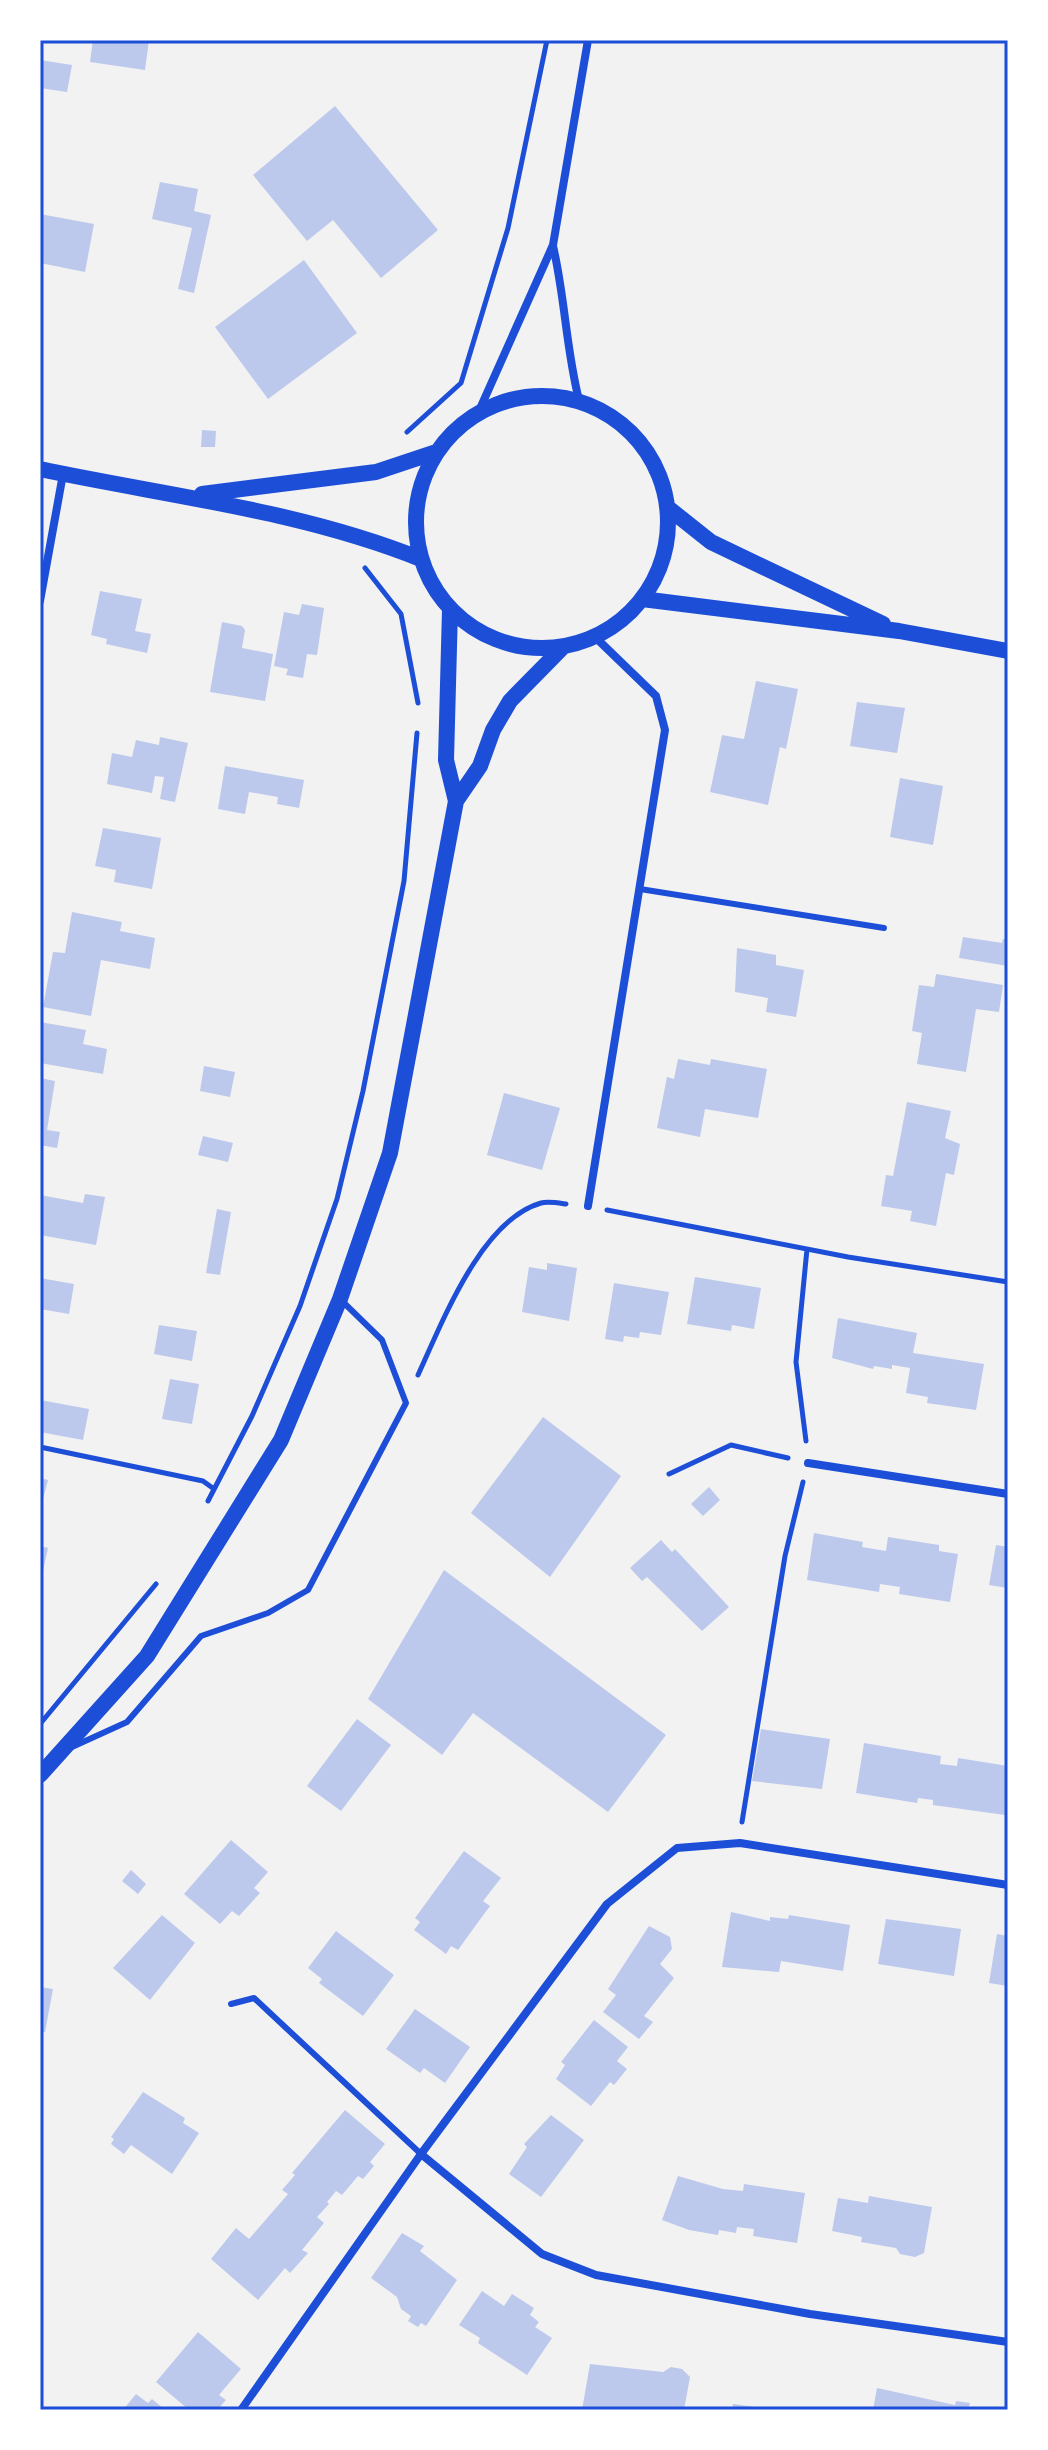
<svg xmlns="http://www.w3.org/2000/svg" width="1048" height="2450" font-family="Lora,serif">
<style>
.building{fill:#bdc9ec}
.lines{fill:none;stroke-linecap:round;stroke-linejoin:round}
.path{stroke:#1d4ed8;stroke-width:5}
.service{stroke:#1d4ed8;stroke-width:6}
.minor{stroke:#1d4ed8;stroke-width:8}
.secondary{stroke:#1d4ed8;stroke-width:16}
.neatline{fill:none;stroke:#1d4ed8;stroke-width:3}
</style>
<rect width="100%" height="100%" fill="#f2f2f2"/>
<path class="building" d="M 93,40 L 149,40 L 145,70 L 90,62 Z
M 40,60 L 72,65 L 67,92 L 40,88 Z
M 335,106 L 438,230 L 381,278 L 333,220 L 307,241 L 253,175 Z
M 160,182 L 198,189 L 194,211 L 211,215 L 194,293 L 178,289 L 192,228 L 152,219 Z
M 40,214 L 94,224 L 85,272 L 40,263 Z
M 304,260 L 357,333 L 268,399 L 215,327 Z
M 202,430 L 216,431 L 215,447 L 201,447 Z
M 100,591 L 142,599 L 135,631 L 151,634 L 147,653 L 106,644 L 107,639 L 91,635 Z
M 302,604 L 324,608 L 317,655 L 307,654 L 303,678 L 286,675 L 288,669 L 274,666 L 284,612 L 299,615 Z
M 222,622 L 242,626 L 245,630 L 242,648 L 273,654 L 265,701 L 210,692 Z
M 756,681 L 798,689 L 786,749 L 780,747 L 768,805 L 710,792 L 722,735 L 744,739 Z
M 857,702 L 905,708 L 897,753 L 850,746 Z
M 160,737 L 188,743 L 175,802 L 160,799 L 164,777 L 155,776 L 152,793 L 107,784 L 112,753 L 132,757 L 136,740 L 159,745 Z
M 225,766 L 304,780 L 299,808 L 277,804 L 278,797 L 249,792 L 245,814 L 218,809 Z
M 900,778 L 943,786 L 933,845 L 890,837 Z
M 103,828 L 161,838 L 152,889 L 114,882 L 116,870 L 95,866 Z
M 72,912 L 122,922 L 120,931 L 155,938 L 150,969 L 101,960 L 91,1016 L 43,1007 L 53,952 L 65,953 Z
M 963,937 L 1002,943 L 1003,939 L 1008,939 L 1008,966 L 959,958 Z
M 737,948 L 776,955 L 776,965 L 804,970 L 796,1017 L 766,1012 L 768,998 L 735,992 Z
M 936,974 L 1003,985 L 999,1012 L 976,1009 L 966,1072 L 917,1064 L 922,1033 L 912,1031 L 919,985 L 934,987 Z
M 40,1022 L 86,1030 L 83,1044 L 107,1049 L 103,1074 L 40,1063 Z
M 678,1059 L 710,1065 L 711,1059 L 767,1069 L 758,1118 L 705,1109 L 700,1137 L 657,1128 L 667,1077 L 674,1079 Z
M 204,1066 L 235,1072 L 230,1097 L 200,1091 Z
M 40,1078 L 55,1081 L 47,1130 L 60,1132 L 57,1148 L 40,1145 Z
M 504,1093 L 560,1108 L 542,1170 L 487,1155 Z
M 907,1102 L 951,1111 L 945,1138 L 960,1144 L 954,1175 L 946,1173 L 936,1226 L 910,1221 L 912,1211 L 881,1206 L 886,1175 L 893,1176 Z
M 203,1136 L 233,1143 L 228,1162 L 198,1155 Z
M 85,1194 L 105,1197 L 96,1245 L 40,1235 L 40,1195 L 83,1203 Z
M 217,1209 L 231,1212 L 220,1275 L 206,1273 Z
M 547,1263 L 577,1268 L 569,1321 L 522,1312 L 529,1267 L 547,1270 Z
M 695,1277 L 761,1288 L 754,1329 L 732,1325 L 731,1331 L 687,1324 Z
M 40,1278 L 74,1284 L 69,1314 L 40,1309 Z
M 614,1283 L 669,1292 L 661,1335 L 640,1332 L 639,1338 L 624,1336 L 623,1342 L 605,1339 Z
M 838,1318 L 917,1333 L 913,1353 L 984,1364 L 976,1410 L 927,1403 L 928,1397 L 906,1393 L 910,1368 L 892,1365 L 892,1369 L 874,1366 L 873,1369 L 832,1358 Z
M 159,1325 L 197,1331 L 192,1361 L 154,1354 Z
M 170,1379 L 199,1384 L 192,1424 L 162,1419 Z
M 40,1400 L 89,1409 L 83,1440 L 40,1432 Z
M 543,1417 L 621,1476 L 550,1577 L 471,1513 Z
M 40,1478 L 48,1480 L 41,1507 L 40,1507 Z
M 709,1487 L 720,1500 L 703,1516 L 691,1504 Z
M 814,1533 L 863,1542 L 862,1547 L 886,1551 L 888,1537 L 939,1545 L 939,1551 L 958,1554 L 950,1602 L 899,1594 L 900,1587 L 880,1584 L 879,1592 L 807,1580 Z
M 661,1540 L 672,1552 L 675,1549 L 729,1607 L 702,1631 L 647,1577 L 642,1581 L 630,1568 Z
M 996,1545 L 1008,1547 L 1008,1588 L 989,1585 Z
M 40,1546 L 48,1548 L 43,1571 L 40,1570 Z
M 444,1570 L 666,1735 L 608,1812 L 473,1713 L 442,1755 L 368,1699 Z
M 357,1719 L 391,1745 L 341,1811 L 307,1786 Z
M 761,1729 L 830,1739 L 822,1789 L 752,1781 Z
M 864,1743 L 941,1756 L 940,1764 L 957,1766 L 958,1758 L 1008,1766 L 1005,1815 L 933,1805 L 933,1800 L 918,1798 L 917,1803 L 856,1793 Z
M 231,1840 L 268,1872 L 254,1888 L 260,1893 L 239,1916 L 232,1911 L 220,1924 L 184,1894 Z
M 464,1851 L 501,1878 L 483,1901 L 490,1906 L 476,1925 L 458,1950 L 451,1946 L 446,1954 L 414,1930 L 420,1922 L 415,1918 Z
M 131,1870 L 146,1884 L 138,1894 L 122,1881 Z
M 731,1912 L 770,1921 L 770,1917 L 788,1919 L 789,1915 L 850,1925 L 843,1971 L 781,1961 L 779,1972 L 722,1967 Z
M 162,1915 L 195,1943 L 150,2000 L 113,1968 Z
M 886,1919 L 961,1929 L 954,1976 L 878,1964 Z
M 649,1926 L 670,1937 L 672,1949 L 660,1964 L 674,1978 L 644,2016 L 653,2022 L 639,2039 L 603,2012 L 616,1995 L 608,1989 Z
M 336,1931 L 394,1975 L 363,2016 L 319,1983 L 322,1979 L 308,1968 Z
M 997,1934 L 1008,1936 L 1008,1986 L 989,1983 Z
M 40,1987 L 53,1989 L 45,2032 L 40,2032 Z
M 415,2009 L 470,2047 L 445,2083 L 424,2068 L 420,2073 L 386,2049 Z
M 594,2020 L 628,2047 L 617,2061 L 627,2069 L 614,2085 L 610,2082 L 591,2106 L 556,2079 L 565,2065 L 561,2062 Z
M 143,2092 L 185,2118 L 183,2123 L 199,2133 L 172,2174 L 131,2145 L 124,2154 L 111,2144 L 114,2139 L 111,2137 Z
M 345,2110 L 385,2144 L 370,2162 L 374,2166 L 363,2179 L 358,2176 L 342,2195 L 336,2191 L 327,2202 L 329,2204 L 317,2217 L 324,2223 L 302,2250 L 308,2253 L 290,2273 L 285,2268 L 258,2300 L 211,2259 L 236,2228 L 249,2239 L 288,2194 L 282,2190 L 295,2175 L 292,2173 Z
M 551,2115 L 584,2140 L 541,2197 L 509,2174 L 527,2147 L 524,2144 Z
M 678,2176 L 723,2189 L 743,2191 L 744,2184 L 805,2193 L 797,2243 L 753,2236 L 754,2229 L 737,2227 L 736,2233 L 719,2230 L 718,2235 L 689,2230 L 662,2220 Z
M 869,2196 L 932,2207 L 924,2253 L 915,2257 L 900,2254 L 896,2248 L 861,2242 L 862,2237 L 832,2231 L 838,2198 L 868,2203 Z
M 402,2233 L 424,2246 L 420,2251 L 457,2280 L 426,2326 L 421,2323 L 418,2327 L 408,2321 L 411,2316 L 401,2309 L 397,2297 L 371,2278 Z
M 482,2291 L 504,2306 L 512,2294 L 534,2308 L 530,2315 L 539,2322 L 535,2327 L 552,2338 L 527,2375 L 478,2343 L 480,2338 L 459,2325 Z
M 198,2332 L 241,2369 L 219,2395 L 226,2400 L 217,2410 L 189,2410 L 156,2382 Z
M 590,2364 L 663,2372 L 671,2367 L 682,2369 L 690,2377 L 684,2410 L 582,2410 Z
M 877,2388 L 955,2405 L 956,2401 L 970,2403 L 968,2410 L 873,2410 Z
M 136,2394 L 148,2403 L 152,2399 L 165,2410 L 123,2410 Z
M 733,2404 L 763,2408 L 763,2410 L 732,2410 Z"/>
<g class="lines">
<path class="path" d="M 407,432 L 461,383 L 508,228 L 547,40
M 365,568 L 401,614 L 418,703
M 607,1210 L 848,1257 L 1008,1282
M 418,1375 C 442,1323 481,1220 541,1203 C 548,1201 559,1203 566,1204
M 806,1441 L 796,1362 L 807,1249
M 40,1447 L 203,1481 L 214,1489
M 669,1474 L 731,1445 L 788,1458
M 208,1501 L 252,1416 L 300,1306 L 337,1199 L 363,1091 L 404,881 L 417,733
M 40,1724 L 156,1584
M 742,1822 L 785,1556 L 803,1482"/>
<path class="service" d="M 640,889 L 884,928
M 72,1747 L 127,1722 L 201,1636 L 268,1613 L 308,1590 L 406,1403 L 382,1340 L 342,1301
M 231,2004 L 254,1998 L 421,2154"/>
<path class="minor" d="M 553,246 C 565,297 566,349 579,400
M 479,411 L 553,245 L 588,40
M 40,601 L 63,474
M 588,1206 L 665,730 L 656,696 L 595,637
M 808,1463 L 1008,1494
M 421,2154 L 542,2254 L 596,2275 L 810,2314 L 1008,2342
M 241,2410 L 421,2154 L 607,1904 L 677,1848 L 740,1843 L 1008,1885"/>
<path class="secondary" d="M416 522a126 126 0 1 1 252 0a126 126 0 1 1-252 0Z
M 40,469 C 167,496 299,510 421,559
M 202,494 L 376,472 L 436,452
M 667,507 L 711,542 L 883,624
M 642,599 L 899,631 L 1008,651
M 450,609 L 446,760 L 456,801
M 40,1775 L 147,1656 L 281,1440 L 340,1299 L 390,1153 L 456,801 L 480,766 L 493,730 L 510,701 L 563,647"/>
</g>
<rect width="1048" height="2450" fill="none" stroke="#ffffff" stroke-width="84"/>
<rect x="42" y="42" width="964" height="2366" class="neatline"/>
</svg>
